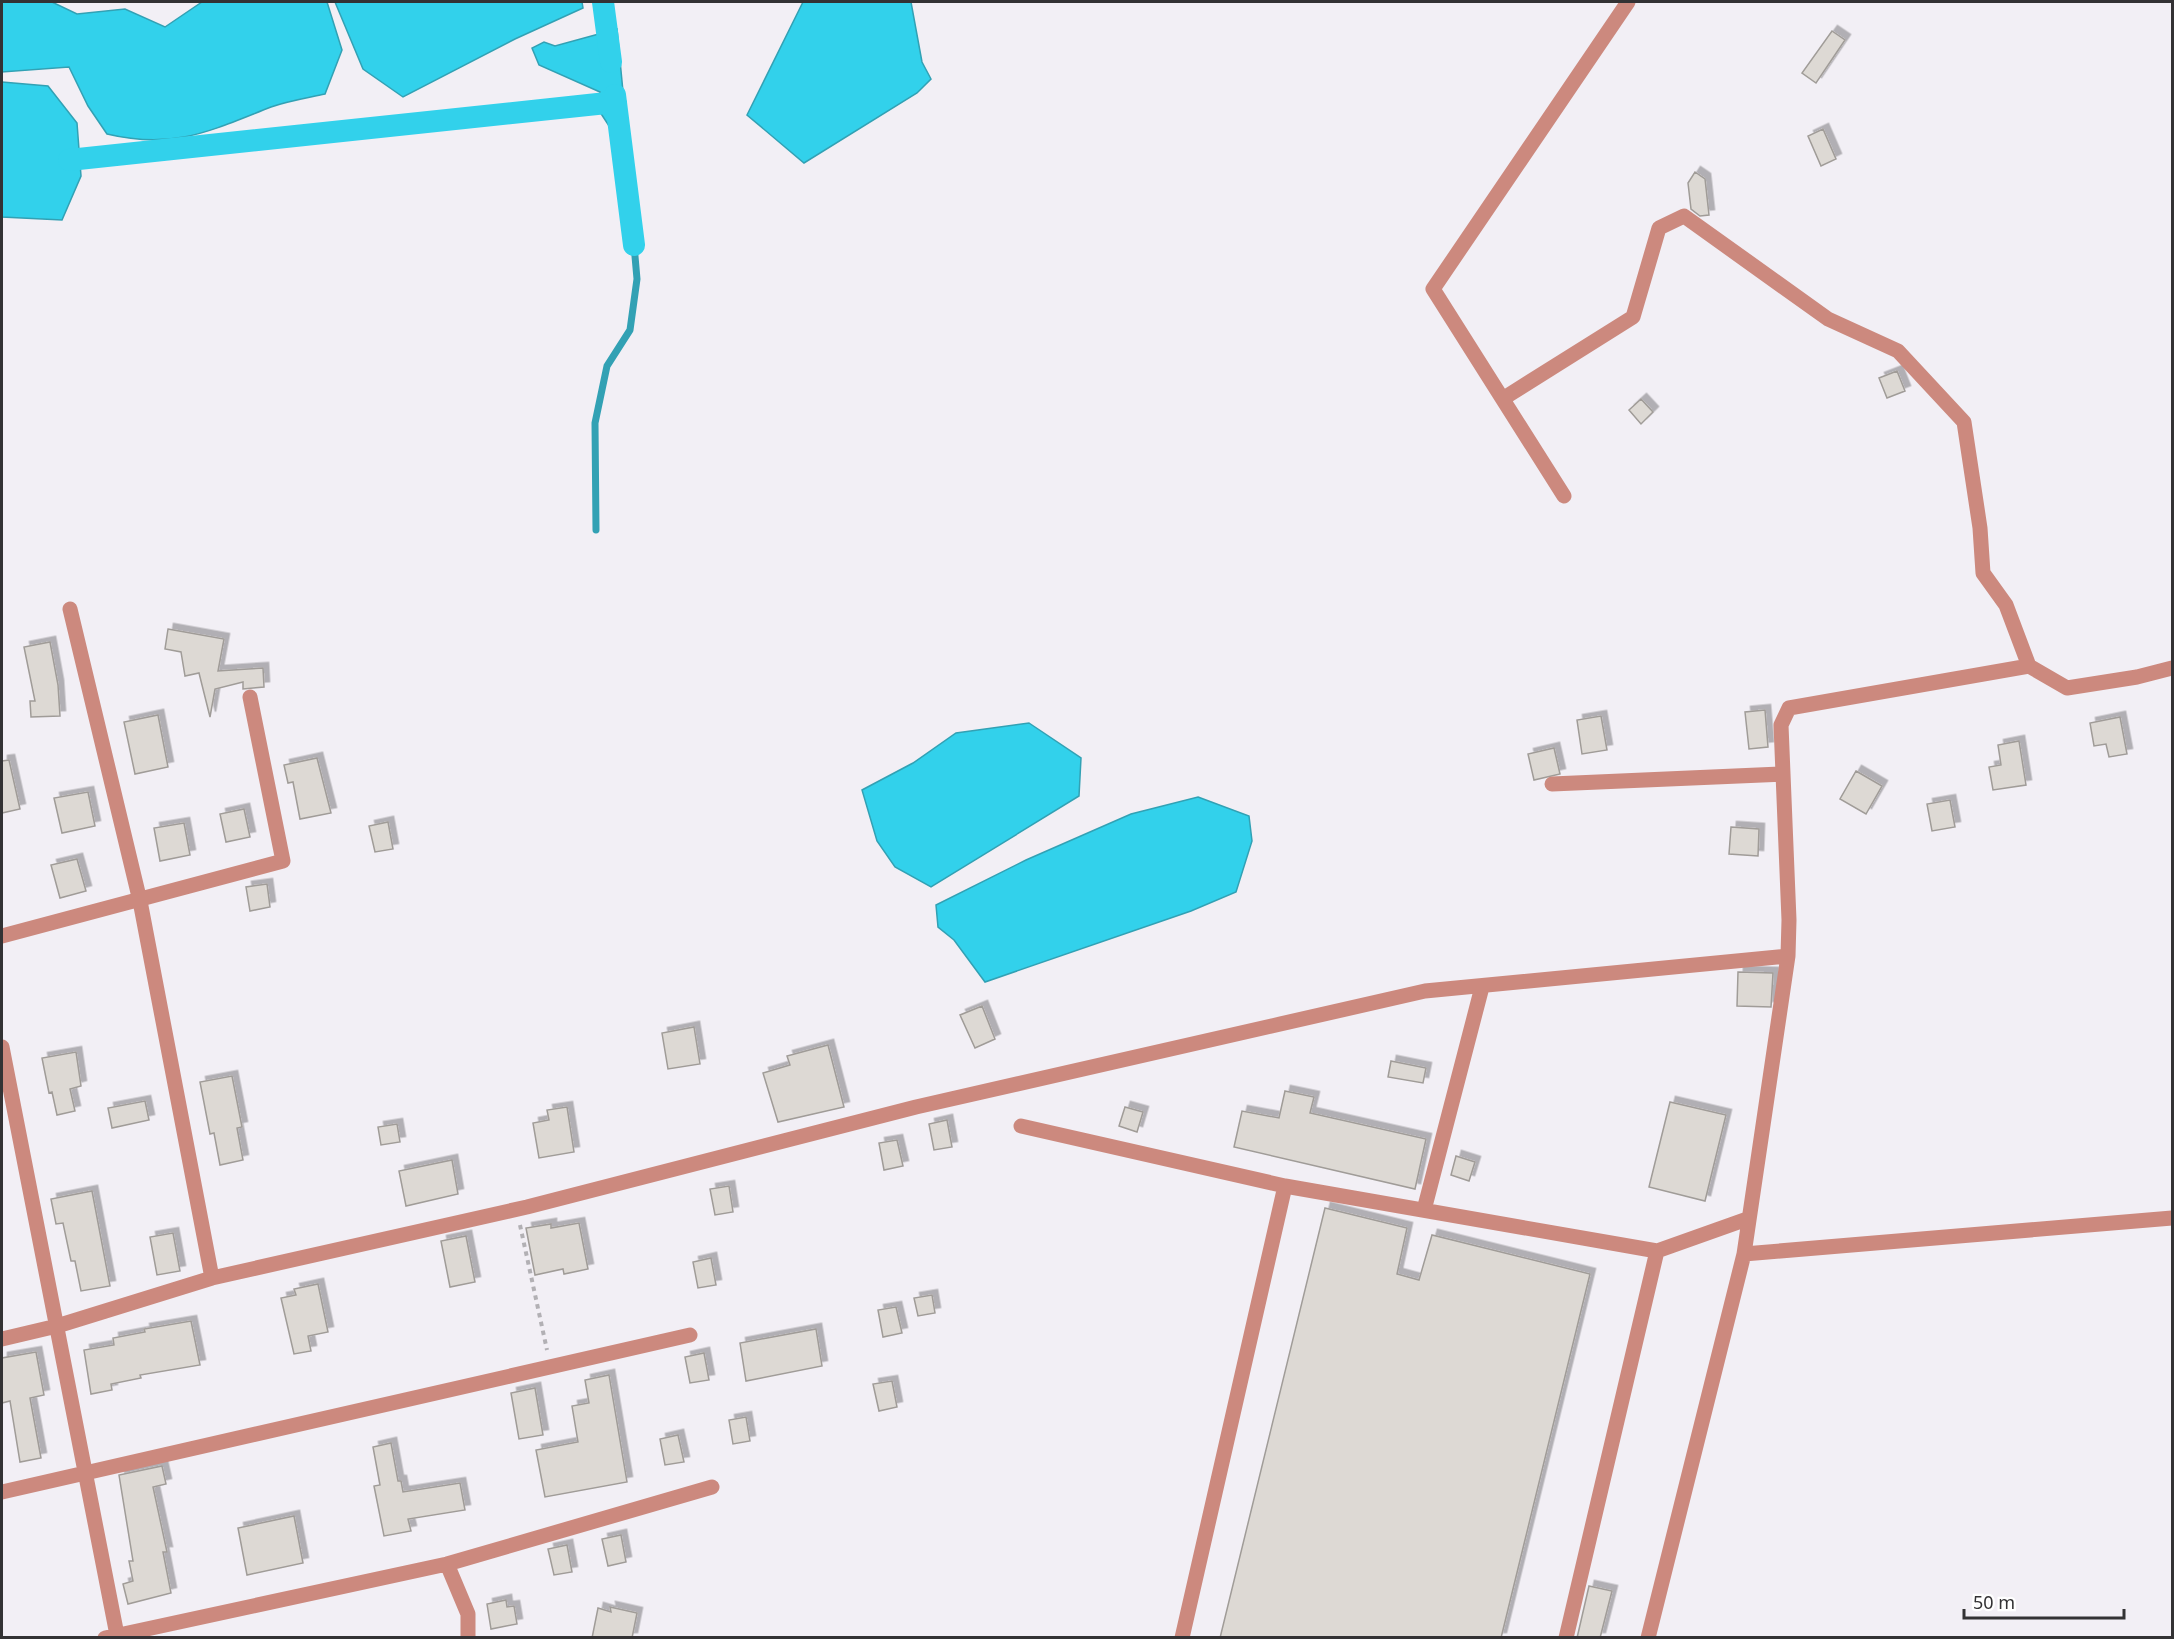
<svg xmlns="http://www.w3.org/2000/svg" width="2174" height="1639" font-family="'Noto Sans',sans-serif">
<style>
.water{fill:#32d1eb;stroke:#32a1b4;stroke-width:1.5}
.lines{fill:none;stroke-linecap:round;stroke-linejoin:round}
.stream{stroke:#32a1b4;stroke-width:7}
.canal{stroke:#32d1eb;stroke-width:22}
.building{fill:#ddd9d4;stroke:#a09c98;stroke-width:1.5;filter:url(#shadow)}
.path{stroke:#b2b0b4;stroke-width:4;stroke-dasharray:4.5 4.5;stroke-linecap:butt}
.minor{stroke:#cc897e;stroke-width:15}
</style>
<defs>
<filter id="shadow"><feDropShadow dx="5.5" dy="-5.5" stdDeviation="0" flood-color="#0004"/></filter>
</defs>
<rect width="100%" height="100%" fill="#f2eff5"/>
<path class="water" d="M 2,2 L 52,2 L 77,14 L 125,9 L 165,27 L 202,2 L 327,2 L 342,50 L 325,94 C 307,98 288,101 271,107 C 210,131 174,150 107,134 L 88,106 L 69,67 L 2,72 Z
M 335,2 L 582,2 L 583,8 L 515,39 L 403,97 L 363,69 Z
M 803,2 L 911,2 L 922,62 L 931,79 L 917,93 L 804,163 L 747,115 Z
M 617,29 L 626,123 L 609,126 L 598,109 L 600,92 L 539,65 L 532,48 L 544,42 L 555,46 Z
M 2,82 L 48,86 L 77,123 L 81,176 L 62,220 L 2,217 Z
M 1029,723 L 1081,758 L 1079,796 L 931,887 L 895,867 L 877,841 L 862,790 L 913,763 L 956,733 Z
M 1198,797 L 1249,816 L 1252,841 L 1236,892 L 1191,911 L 985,982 L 954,940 L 938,927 L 936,905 L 1026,860 L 1131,814 Z"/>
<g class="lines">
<path class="stream" d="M 596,530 L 595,423 L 607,366 L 630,330 L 637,279 L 634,245"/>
<path class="canal" d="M 603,2 L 611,62
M 615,95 L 634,245
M 69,160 L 616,102"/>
</g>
<path class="building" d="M 1832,31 L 1845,40 L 1816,83 L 1802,73 Z
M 1823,129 L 1836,159 L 1821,166 L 1808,136 Z
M 1695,172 L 1705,179 L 1709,215 L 1700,216 L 1691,209 L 1688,183 Z
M 1897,371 L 1905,391 L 1887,398 L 1879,378 Z
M 1641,399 L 1653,412 L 1641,424 L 1629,410 Z
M 168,629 L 224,639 L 218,671 L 263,668 L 264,687 L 243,689 L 243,682 L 215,689 L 210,717 L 199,673 L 185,676 L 181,652 L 165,649 Z
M 50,642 L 58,685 L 60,716 L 31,717 L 30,701 L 35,701 L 24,647 Z
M 1765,710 L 1768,747 L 1749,749 L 1745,712 Z
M 158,715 L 168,767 L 135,774 L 124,722 Z
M 1601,716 L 1607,750 L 1582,754 L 1577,720 Z
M 2120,717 L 2127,754 L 2109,757 L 2106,744 L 2094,746 L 2090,723 Z
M 2019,741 L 2026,785 L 1993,790 L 1989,767 L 2001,765 L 1998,745 Z
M 1554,748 L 1560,774 L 1534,780 L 1528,754 Z
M 317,758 L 331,813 L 300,819 L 293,782 L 288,783 L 284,765 Z
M 9,760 L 20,809 L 2,813 L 2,761 Z
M 1856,771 L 1882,786 L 1866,814 L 1840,799 Z
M 88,792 L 95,826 L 62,833 L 54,798 Z
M 1950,800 L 1955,827 L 1932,831 L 1927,804 Z
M 244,809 L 250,837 L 226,842 L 220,814 Z
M 388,822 L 393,849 L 375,852 L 369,826 Z
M 184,823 L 190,855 L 160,861 L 154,828 Z
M 1731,827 L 1759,829 L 1758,856 L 1729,854 Z
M 77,859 L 86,891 L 60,898 L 51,865 Z
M 267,884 L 270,907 L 250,911 L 246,887 Z
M 1738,972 L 1773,973 L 1771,1007 L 1737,1006 Z
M 982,1006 L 995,1039 L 975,1048 L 960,1015 Z
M 694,1027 L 700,1064 L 668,1069 L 662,1033 Z
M 828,1045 L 844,1107 L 778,1122 L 763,1073 L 790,1065 L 787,1056 Z
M 76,1052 L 81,1086 L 70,1089 L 75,1111 L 57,1115 L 52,1092 L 49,1093 L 42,1058 Z
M 1391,1061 L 1426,1068 L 1423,1083 L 1388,1077 Z
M 232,1076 L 242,1127 L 237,1128 L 243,1160 L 220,1165 L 214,1133 L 210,1134 L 200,1082 Z
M 1285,1091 L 1314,1097 L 1310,1113 L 1426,1139 L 1415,1189 L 1234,1147 L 1242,1111 L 1279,1118 Z
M 145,1101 L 149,1120 L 112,1128 L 108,1108 Z
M 1670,1102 L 1726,1115 L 1705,1201 L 1649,1187 Z
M 567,1107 L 574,1152 L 539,1158 L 533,1123 L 549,1120 L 547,1110 Z
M 1125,1107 L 1143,1112 L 1137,1132 L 1119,1126 Z
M 947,1120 L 952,1147 L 934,1150 L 929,1124 Z
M 397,1124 L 400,1142 L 381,1145 L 378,1127 Z
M 897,1140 L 903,1166 L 884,1170 L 879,1143 Z
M 1456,1156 L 1475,1162 L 1469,1181 L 1451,1175 Z
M 452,1160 L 458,1194 L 406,1206 L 399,1171 Z
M 729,1186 L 733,1212 L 715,1215 L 710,1189 Z
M 92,1191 L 110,1286 L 81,1291 L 75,1261 L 71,1261 L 63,1223 L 56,1224 L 51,1199 Z
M 1325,1208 L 1407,1228 L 1397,1274 L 1419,1280 L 1432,1235 L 1590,1274 L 1501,1638 L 1220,1638 Z
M 579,1223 L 588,1269 L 564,1274 L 563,1269 L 535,1275 L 526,1228 L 551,1224 L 551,1228 Z
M 173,1233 L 180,1271 L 157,1275 L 150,1237 Z
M 466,1236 L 475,1282 L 450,1287 L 441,1241 Z
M 711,1258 L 716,1285 L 698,1288 L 693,1262 Z
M 318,1284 L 328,1332 L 308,1336 L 311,1351 L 294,1354 L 281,1298 L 296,1295 L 294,1289 Z
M 932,1295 L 935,1313 L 918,1316 L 914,1298 Z
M 896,1307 L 902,1333 L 883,1337 L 878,1310 Z
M 191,1321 L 200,1365 L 140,1375 L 141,1378 L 111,1384 L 112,1390 L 91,1394 L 84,1350 L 114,1345 L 113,1338 L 145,1332 L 144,1329 Z
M 816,1329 L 822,1366 L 746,1381 L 740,1343 Z
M 36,1352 L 44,1395 L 30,1398 L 41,1458 L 20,1462 L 10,1401 L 2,1403 L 2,1358 Z
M 704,1353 L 709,1380 L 690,1383 L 685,1357 Z
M 609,1375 L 627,1482 L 545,1497 L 536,1450 L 578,1442 L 572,1406 L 589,1403 L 585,1380 Z
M 892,1381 L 897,1407 L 879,1411 L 873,1384 Z
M 535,1388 L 543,1435 L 519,1439 L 511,1393 Z
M 746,1417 L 750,1441 L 733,1444 L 729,1420 Z
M 678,1435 L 684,1462 L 665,1465 L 660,1439 Z
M 391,1443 L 398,1481 L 401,1481 L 403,1492 L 460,1483 L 465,1510 L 408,1519 L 411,1531 L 384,1536 L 374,1486 L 380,1485 L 373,1447 Z
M 162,1466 L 166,1484 L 153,1487 L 167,1552 L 163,1552 L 171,1593 L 128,1604 L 123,1584 L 133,1581 L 129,1561 L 133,1561 L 119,1475 Z
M 294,1516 L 303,1563 L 247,1575 L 238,1528 Z
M 621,1535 L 626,1562 L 608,1566 L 602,1539 Z
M 567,1545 L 572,1572 L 554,1575 L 548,1549 Z
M 1589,1586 L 1612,1591 L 1600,1638 L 1577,1638 Z
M 506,1600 L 507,1607 L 514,1606 L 517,1624 L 491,1629 L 487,1604 Z
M 610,1607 L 637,1613 L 632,1638 L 592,1638 L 598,1608 L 611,1612 Z"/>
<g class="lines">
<path class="path" d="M 520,1225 L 547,1350"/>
<path class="minor" d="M 1504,398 L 1633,317 L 1659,228 L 1684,216 L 1828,319 L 1898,351 L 1964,422 L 1980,528 L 1983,573 L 2006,605 L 2029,666 L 2067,688 L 2137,677 L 2172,668
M 1564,496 L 1433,289 L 1628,2
M 70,609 L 140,901 L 212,1278
M 1552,784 L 1783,774
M 2,936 L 283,861 L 250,697
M 1788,956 L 1789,920 L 1781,725 L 1789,708 L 2029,666
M 2,1047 L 117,1635
M 1021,1126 L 1285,1186 L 1657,1251 L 1747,1219
M 1424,1210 L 1482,987
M 2,1339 L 57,1326 L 212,1278 L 527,1207 L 916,1107 L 1425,991 L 1788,956 L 1744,1254
M 2,1492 L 690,1335
M 447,1564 L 468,1614 L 468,1638
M 105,1638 L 447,1564 L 712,1487
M 1182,1638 L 1285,1186
M 1566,1638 L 1657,1251
M 1648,1638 L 1744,1254 L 2172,1218"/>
</g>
<rect width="2174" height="1639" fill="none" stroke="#333234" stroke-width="6"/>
<path d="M1964 1609v9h160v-9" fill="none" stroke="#333234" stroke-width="3"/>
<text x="1973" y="1609" font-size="18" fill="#333234" stroke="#ffffff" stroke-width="4.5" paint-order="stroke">50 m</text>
</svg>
